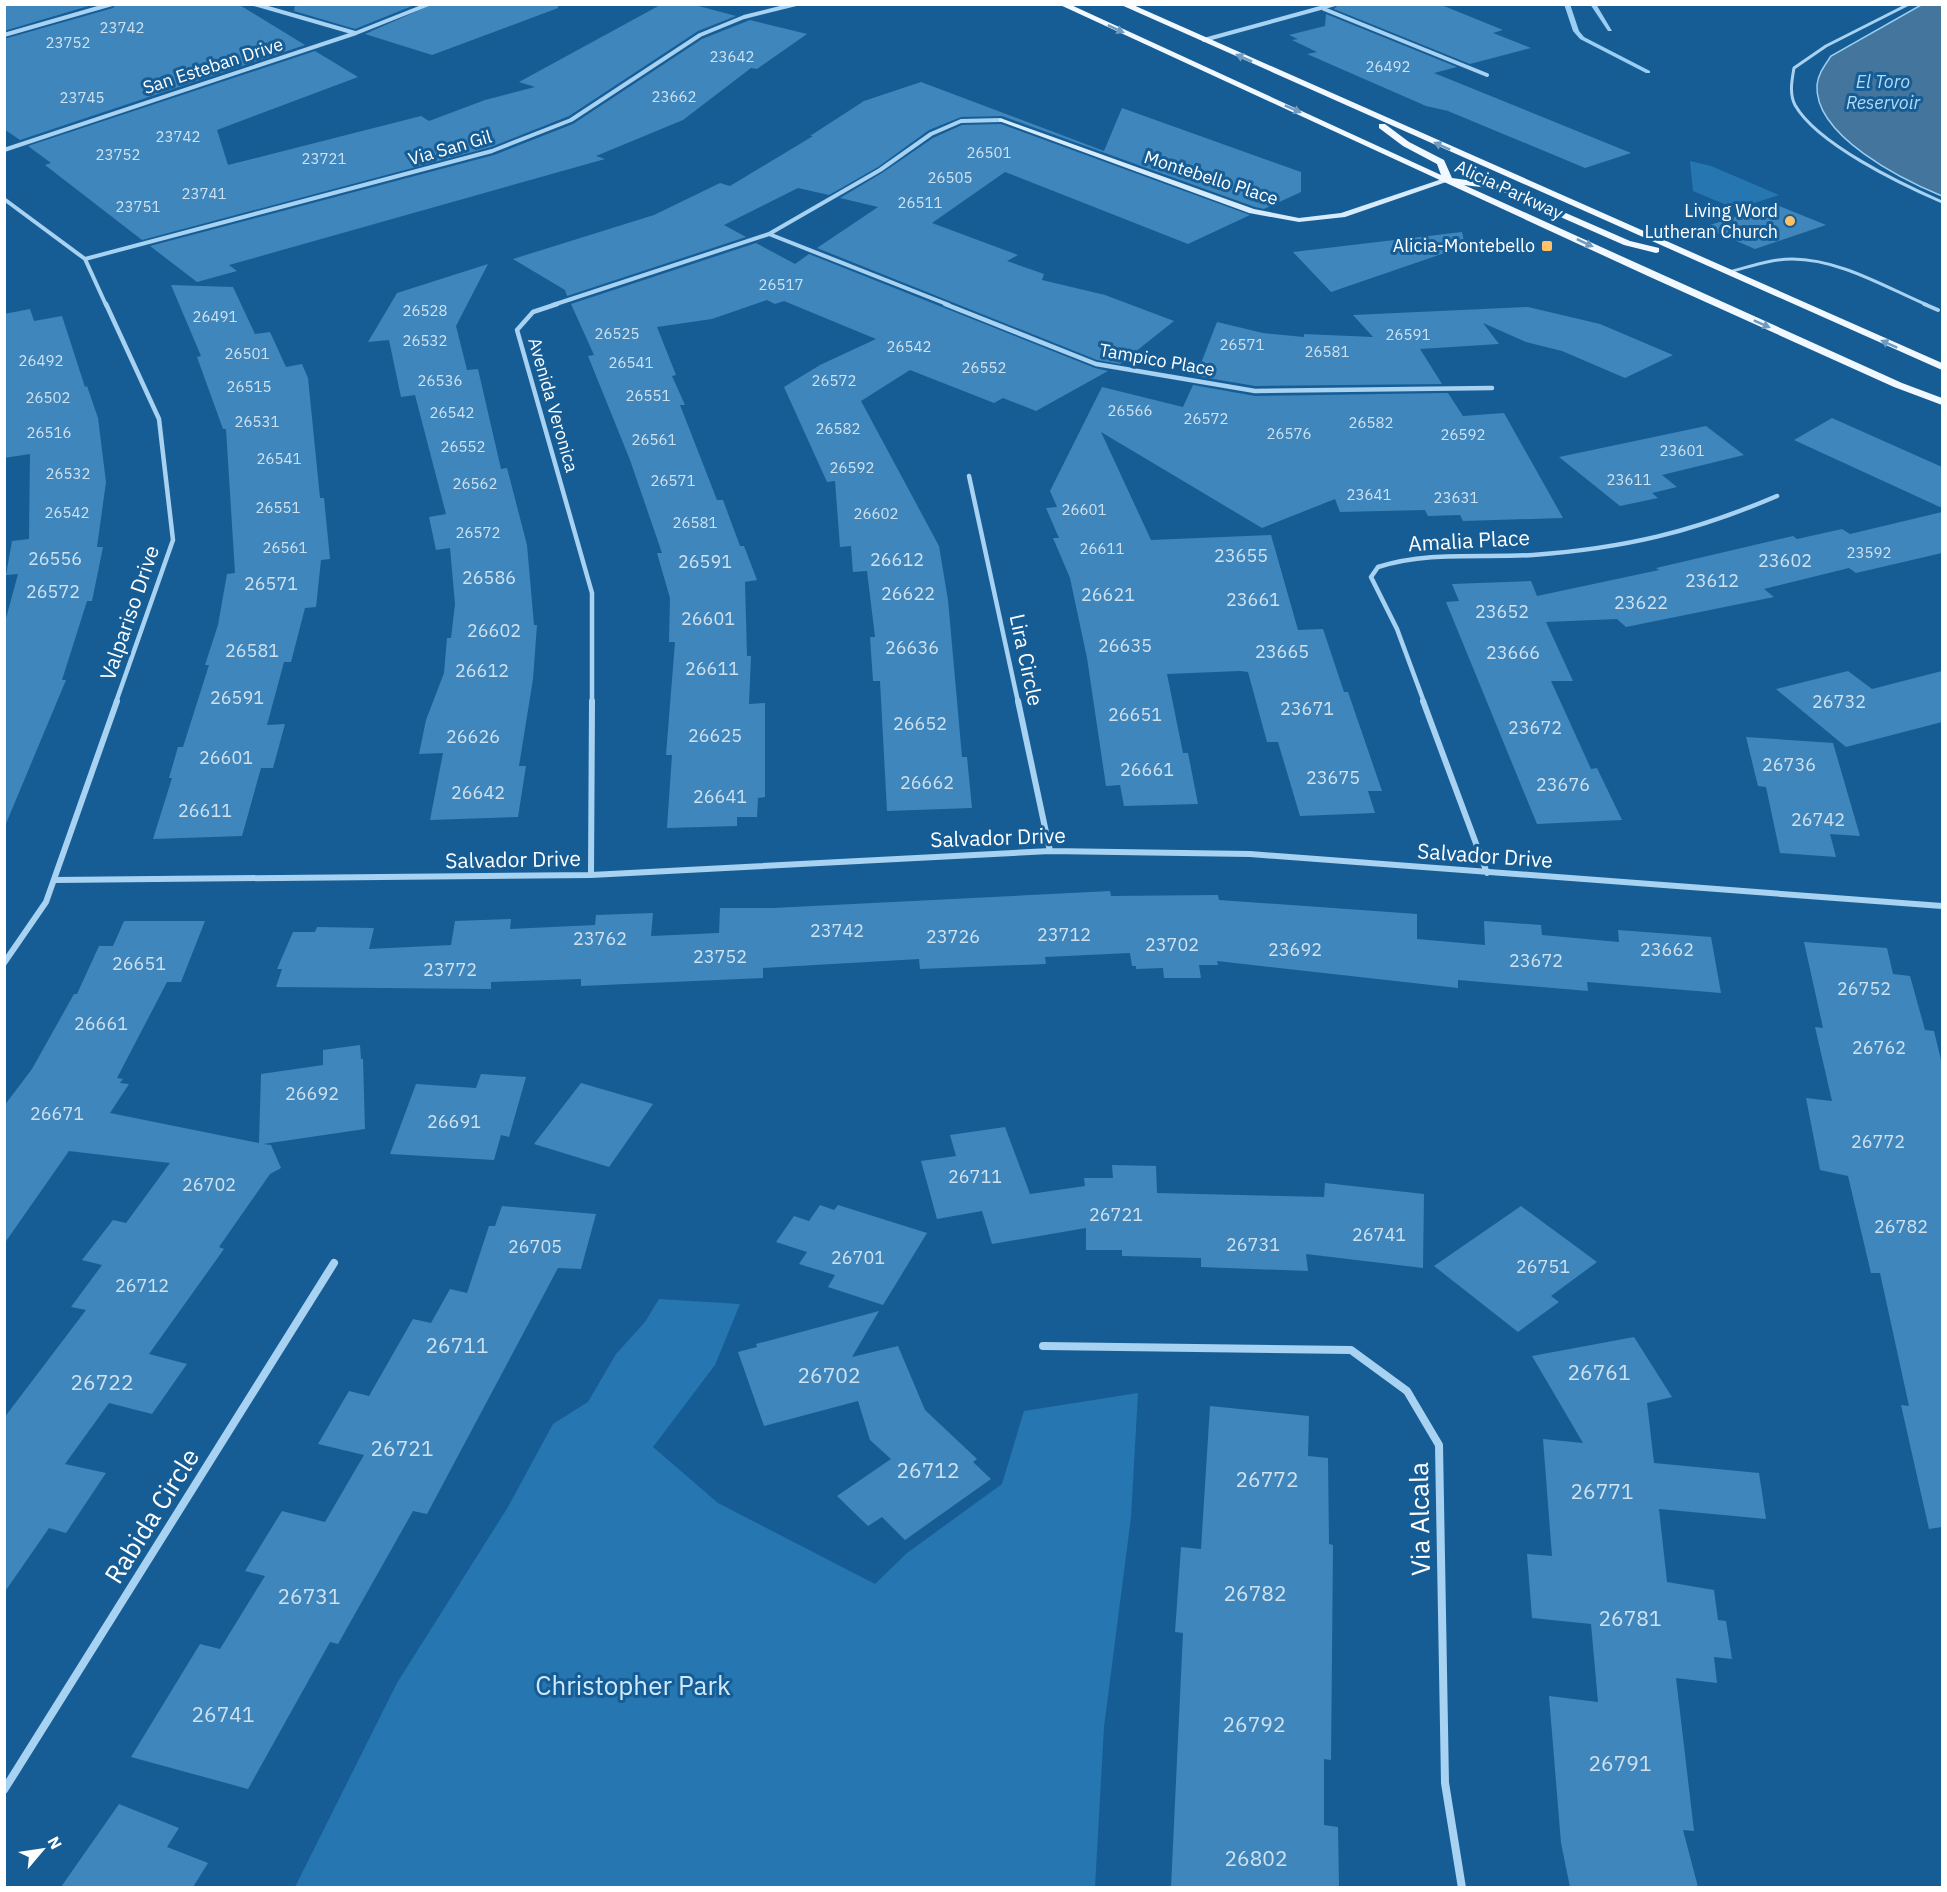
<svg xmlns="http://www.w3.org/2000/svg" width="1947" height="1892" font-family="'IBM Plex Sans',sans-serif">
<style>
.green{fill:#2676b1}
.water{fill:#44759d;stroke:#9acef3;stroke-width:1.5}
.lines{fill:none;stroke-linecap:round;stroke-linejoin:round}
.stream{fill:#9acef3;fill-rule:evenodd}
.building{fill:#3f86bc}
.lane-far1{stroke:#a8d2f1;stroke-width:3}
.lane{stroke:#a8d2f1;stroke-width:4}
.street-far3{stroke:#a8d2f1;stroke-width:4}
.street-far2{stroke:#a8d2f1;stroke-width:4.5}
.street-far1{stroke:#a8d2f1;stroke-width:6}
.street{stroke:#a8d2f1;stroke-width:8}
.secondary{fill:#d6ebfc;fill-rule:evenodd}
.primary{fill:#f1f8ff;fill-rule:evenodd}
.oneway{fill:#6e9bbf}
.poi-dot{fill:#ffc167;stroke:#175d95;stroke-width:2}
.labels{text-anchor:middle;stroke-width:6;stroke-linejoin:round;paint-order:stroke}
.far-number-label{font-size:15px;fill:#cfe1ee}
.far-street-label{font-size:18px;fill:#fff;stroke:#175d95}
.far-water-label{font-size:18px;font-style:italic;fill:#b4dbf8;stroke:#175d95}
.far-poi-label{font-size:18px;fill:#fff;stroke:#175d95;text-anchor:end}
.number-label{font-size:18px;fill:#cfe1ee}
.street-label{font-size:21px;fill:#fff;stroke:#175d95}
.near-number-label{font-size:21px;fill:#cfe1ee}
.near-street-label{font-size:26px;fill:#fff;stroke:#175d95}
.near-park-label{font-size:26px;fill:#cfe9fc;stroke:#175d95}
</style>
<rect width="100%" height="100%" fill="#175d95"/>
<path class="green" d="M 1690,161 L 1711,166 L 1779,195 L 1736,209 L 1693,191 Z
M 659,1299 L 740,1304 L 715,1365 L 653,1447 L 718,1503 L 875,1584 L 907,1553 L 1002,1484 L 1024,1411 L 1138,1393 L 1131,1517 L 1104,1727 L 1095,1887 L 295,1887 L 397,1683 L 508,1507 L 553,1424 L 588,1402 L 616,1354 L 645,1322 Z"/>
<path class="water" d="M 1921,5 L 1942,5 L 1942,196 C 1903,180 1814,136 1817,85 C 1818,74 1825,65 1831,56 Z"/>
<g class="lines">
<path class="stream" d="M 1564,4 L 1570,4 L 1579,31 L 1584,37 L 1650,71 L 1650,73 L 1646,73 L 1580,39 L 1573,31 Z
M 1590,4 L 1596,4 L 1612,31 L 1608,31 Z"/>
</g>
<path class="building" d="M 4,4 L 95,4 L 4,31 Z
M 116,4 L 238,4 L 305,45 L 20,140 L 4,129 L 4,39 L 113,8 Z
M 295,4 L 417,4 L 355,29 L 294,11 Z
M 433,4 L 558,4 L 558,8 L 432,55 L 365,34 Z
M 662,4 L 691,4 L 736,16 L 698,31 L 569,116 L 491,147 L 142,240 L 45,165 L 51,163 L 28,146 L 315,51 L 358,77 L 217,130 L 228,165 L 421,116 L 429,121 L 485,100 L 535,87 L 519,82 Z
M 1339,4 L 1439,4 L 1503,30 L 1493,33 L 1531,48 L 1470,64 L 1334,9 Z
M 1326,14 L 1457,67 L 1434,73 L 1631,153 L 1585,168 L 1448,111 L 1426,106 L 1307,54 L 1317,52 L 1292,40 L 1298,39 L 1289,35 L 1325,26 Z
M 750,20 L 807,34 L 757,69 L 751,68 L 683,120 L 596,156 L 605,159 L 229,265 L 237,271 L 197,282 L 150,246 L 494,155 L 573,124 L 702,39 Z
M 921,82 L 1104,151 L 1122,108 L 1301,172 L 1301,192 L 1264,209 L 1255,207 L 1002,116 L 961,117 L 929,130 L 878,167 L 829,195 L 798,188 L 724,225 L 746,237 L 567,296 L 565,290 L 513,259 L 654,215 L 720,183 L 730,186 L 813,136 L 810,136 L 864,101 Z
M 1001,124 L 1250,215 L 1188,244 L 1005,172 L 932,223 L 1018,255 L 1007,261 L 1044,274 L 1042,280 L 1105,295 L 1174,321 L 1120,364 L 1097,360 L 817,248 L 878,207 L 840,198 L 882,173 L 933,138 L 962,125 Z
M 1774,204 L 1826,225 L 1755,249 L 1704,227 Z
M 1462,232 L 1465,246 L 1331,292 L 1293,252 Z
M 756,243 L 795,264 L 809,254 L 1095,368 L 1108,371 L 1036,411 L 1003,398 L 994,403 L 910,370 L 861,401 L 939,546 L 948,600 L 962,757 L 967,757 L 972,808 L 887,811 L 880,681 L 873,681 L 870,637 L 875,637 L 867,571 L 853,572 L 851,546 L 840,547 L 835,481 L 827,482 L 784,387 L 820,365 L 876,339 L 784,301 L 775,304 L 767,300 L 712,319 L 657,327 L 676,375 L 672,376 L 685,405 L 680,405 L 717,500 L 723,500 L 740,546 L 744,546 L 757,580 L 745,582 L 747,656 L 751,656 L 749,704 L 765,703 L 765,797 L 758,798 L 757,817 L 737,817 L 737,826 L 667,828 L 672,755 L 666,755 L 675,642 L 669,642 L 670,598 L 657,553 L 662,553 L 630,460 L 588,356 L 594,355 L 571,304 Z
M 488,264 L 456,326 L 467,370 L 478,369 L 501,469 L 507,468 L 527,545 L 534,625 L 537,625 L 533,679 L 519,766 L 526,766 L 518,817 L 430,820 L 443,753 L 419,754 L 426,720 L 444,673 L 447,638 L 451,638 L 455,604 L 450,548 L 436,550 L 429,517 L 446,514 L 415,395 L 401,397 L 389,340 L 368,342 L 397,293 Z
M 171,285 L 233,287 L 255,334 L 270,332 L 286,367 L 302,364 L 308,378 L 320,498 L 324,498 L 330,559 L 321,560 L 316,607 L 305,608 L 291,662 L 284,662 L 267,725 L 285,724 L 273,768 L 261,768 L 242,836 L 153,839 L 172,778 L 169,778 L 178,747 L 183,747 L 209,665 L 205,665 L 218,625 L 227,574 L 235,573 L 226,429 L 223,429 L 197,357 L 201,356 Z
M 1528,307 L 1600,324 L 1673,355 L 1625,378 L 1562,351 L 1526,342 L 1483,323 L 1499,344 L 1420,349 L 1442,384 L 1255,386 L 1196,376 L 1217,322 L 1263,333 L 1304,337 L 1304,334 L 1373,337 L 1353,315 Z
M 30,309 L 34,321 L 62,316 L 85,387 L 87,386 L 98,418 L 106,482 L 97,547 L 103,547 L 92,601 L 87,601 L 62,680 L 66,680 L 5,826 L 4,626 L 18,574 L 6,575 L 12,541 L 29,539 L 30,454 L 4,458 L 4,314 Z
M 1193,385 L 1255,396 L 1448,393 L 1463,416 L 1504,413 L 1563,518 L 1463,521 L 1460,515 L 1428,516 L 1425,510 L 1340,512 L 1335,499 L 1262,528 L 1101,432 L 1151,540 L 1271,535 L 1298,630 L 1323,629 L 1344,692 L 1348,692 L 1382,791 L 1368,791 L 1375,813 L 1300,816 L 1278,742 L 1267,742 L 1248,672 L 1240,671 L 1167,674 L 1183,753 L 1188,753 L 1198,804 L 1124,806 L 1120,785 L 1106,786 L 1087,658 L 1070,578 L 1053,538 L 1059,538 L 1046,508 L 1057,507 L 1050,491 L 1102,387 L 1183,407 Z
M 1832,418 L 1942,467 L 1942,508 L 1794,440 Z
M 1706,426 L 1744,455 L 1662,475 L 1677,487 L 1652,493 L 1658,498 L 1620,506 L 1559,457 Z
M 1942,512 L 1942,553 L 1856,573 L 1849,568 L 1764,589 L 1774,597 L 1626,627 L 1617,619 L 1546,622 L 1573,681 L 1551,681 L 1591,769 L 1597,768 L 1622,820 L 1537,824 L 1446,602 L 1459,601 L 1452,584 L 1531,581 L 1537,596 L 1659,570 L 1656,568 L 1793,536 L 1797,539 L 1842,529 L 1850,534 Z
M 1848,671 L 1872,689 L 1942,671 L 1942,722 L 1846,747 L 1776,689 Z
M 1746,737 L 1833,743 L 1860,836 L 1830,834 L 1836,857 L 1780,853 L 1766,787 L 1758,786 Z
M 1110,891 L 1111,896 L 1218,895 L 1219,900 L 1417,914 L 1417,939 L 1485,945 L 1484,921 L 1541,925 L 1542,935 L 1619,942 L 1618,930 L 1711,937 L 1721,993 L 1587,982 L 1588,991 L 1458,980 L 1458,988 L 1217,961 L 1218,965 L 1199,965 L 1201,978 L 1164,978 L 1163,968 L 1136,969 L 1136,966 L 1132,966 L 1130,953 L 1045,957 L 1046,964 L 920,969 L 919,959 L 763,968 L 763,978 L 581,986 L 581,979 L 491,982 L 491,989 L 276,987 L 282,969 L 277,969 L 293,932 L 315,932 L 317,927 L 374,928 L 369,949 L 451,945 L 455,921 L 511,919 L 510,929 L 595,925 L 596,915 L 653,913 L 651,936 L 719,933 L 720,908 L 773,908 Z
M 124,921 L 205,921 L 181,982 L 167,982 L 117,1078 L 123,1079 L 120,1083 L 129,1084 L 110,1113 L 259,1143 L 261,1074 L 323,1065 L 323,1050 L 360,1045 L 361,1059 L 363,1059 L 365,1129 L 263,1144 L 271,1145 L 281,1168 L 270,1174 L 219,1247 L 224,1249 L 149,1354 L 187,1364 L 152,1414 L 109,1403 L 65,1464 L 106,1473 L 66,1533 L 49,1528 L 4,1593 L 4,1418 L 86,1310 L 71,1307 L 102,1265 L 82,1260 L 113,1220 L 126,1223 L 170,1163 L 69,1151 L 4,1244 L 4,1106 L 32,1069 L 74,994 L 77,994 L 99,946 L 113,946 Z
M 1804,942 L 1887,948 L 1893,974 L 1910,976 L 1925,1030 L 1934,1031 L 1942,1064 L 1942,1527 L 1929,1529 L 1901,1405 L 1909,1406 L 1880,1273 L 1871,1273 L 1848,1176 L 1820,1170 L 1806,1098 L 1832,1101 L 1815,1027 L 1823,1028 Z
M 481,1074 L 526,1077 L 509,1137 L 501,1135 L 494,1160 L 390,1154 L 416,1084 L 476,1088 Z
M 581,1083 L 653,1104 L 609,1167 L 534,1144 Z
M 1005,1127 L 1030,1194 L 1085,1186 L 1084,1178 L 1113,1178 L 1112,1165 L 1156,1166 L 1157,1193 L 1324,1197 L 1325,1183 L 1424,1194 L 1423,1268 L 1306,1254 L 1308,1271 L 1201,1267 L 1201,1258 L 1122,1256 L 1122,1250 L 1086,1250 L 1086,1228 L 992,1244 L 982,1211 L 937,1219 L 921,1161 L 956,1156 L 950,1135 Z
M 820,1205 L 834,1210 L 838,1205 L 927,1233 L 883,1305 L 828,1287 L 835,1275 L 799,1264 L 807,1252 L 776,1242 L 794,1216 L 809,1221 Z
M 502,1206 L 596,1214 L 581,1269 L 558,1268 L 427,1514 L 413,1511 L 338,1644 L 330,1642 L 248,1789 L 131,1757 L 200,1644 L 220,1649 L 265,1576 L 245,1571 L 282,1511 L 325,1522 L 364,1455 L 318,1444 L 349,1391 L 369,1396 L 413,1319 L 431,1323 L 450,1289 L 467,1293 L 489,1226 L 495,1226 Z
M 1521,1206 L 1597,1262 L 1551,1296 L 1559,1302 L 1518,1332 L 1434,1266 Z
M 879,1311 L 852,1357 L 898,1346 L 925,1410 L 977,1459 L 973,1462 L 991,1479 L 905,1540 L 882,1517 L 868,1526 L 837,1496 L 891,1459 L 870,1440 L 858,1401 L 764,1426 L 738,1352 L 757,1347 L 756,1344 Z
M 1634,1337 L 1672,1397 L 1647,1403 L 1654,1463 L 1759,1473 L 1766,1519 L 1659,1509 L 1667,1582 L 1714,1590 L 1718,1620 L 1726,1621 L 1732,1659 L 1714,1657 L 1717,1683 L 1676,1678 L 1694,1831 L 1683,1830 L 1698,1887 L 1570,1887 L 1561,1843 L 1549,1696 L 1598,1702 L 1591,1624 L 1532,1618 L 1527,1554 L 1552,1556 L 1543,1439 L 1583,1443 L 1532,1356 Z
M 1210,1406 L 1309,1416 L 1308,1456 L 1328,1458 L 1329,1544 L 1333,1545 L 1331,1760 L 1324,1759 L 1324,1825 L 1338,1827 L 1339,1887 L 1171,1887 L 1183,1633 L 1175,1632 L 1181,1547 L 1201,1549 Z
M 119,1804 L 179,1828 L 167,1847 L 208,1863 L 193,1887 L 61,1887 Z"/>
<g class="lines">
<path class="lane-far1" d="M 1909,4 L 1826,46 L 1794,68 C 1792,80 1789,93 1795,105 C 1817,144 1901,184 1942,202
M 1728,272 C 1749,267 1770,259 1792,259 C 1839,259 1885,287 1927,305"/>
<path class="lane" d="M 1924,304 L 1938,310"/>
<path class="street-far3" d="M 254,4 L 355,33
M 1324,9 L 1487,75
M 4,35 L 112,4
M 1204,40 L 1335,4
M 4,150 L 356,33 L 429,4
M 4,199 L 85,259 L 106,305
M 769,234 L 949,305
M 85,259 L 492,151 L 571,120 L 700,35 L 744,17 L 796,4
M 553,305 L 769,234 L 880,170 L 931,134 L 961,121 L 1001,120"/>
<path class="street-far2" d="M 106,304 L 159,419 L 173,540 L 116,702
M 557,304 L 533,312 L 517,330 L 592,593 L 592,702
M 945,304 L 1096,364 L 1255,391 L 1492,388
M 969,476 L 1018,702
M 1424,702 L 1397,629 L 1371,577 L 1378,567 C 1428,551 1481,558 1533,555 C 1625,548 1693,532 1777,496"/>
<path class="street-far1" d="M 1018,701 L 1050,851
M 1423,701 L 1487,873
M 591,875 L 592,701
M 54,880 L 591,875 L 1050,851 L 1250,854 L 1942,906
M 4,963 L 46,902 L 117,701"/>
<path class="street" d="M 1043,1346 L 1351,1350 L 1407,1391 L 1439,1445 L 1445,1783 L 1462,1888
M 4,1790 L 334,1263"/>
<path class="secondary" d="M 999,119 L 1003,119 L 1254,209 L 1299,218 L 1341,213 L 1445,178 L 1452,180 L 1345,217 L 1299,222 L 1249,213 L 999,121 Z"/>
<path class="primary" d="M 1058,4 L 1069,4 L 1441,175 L 1437,164 L 1403,146 L 1379,128 L 1379,124 L 1385,124 L 1409,142 L 1444,160 L 1452,178 L 1502,185 L 1630,241 L 1659,248 L 1659,252 L 1656,253 L 1624,245 L 1497,189 L 1464,185 L 1902,383 L 1942,398 L 1942,405 L 1894,387 L 1650,277 Z
M 1119,4 L 1131,4 L 1942,363 L 1942,370 Z"/>
</g>
<defs><path id="oneway-solid" d="M-6-.8H1V-3.2L6.5 0L1 3.2V.8H-6Z" transform="scale(1.5)"/></defs>
<g class="oneway">
<use href="#oneway-solid" transform="translate(1116 29) rotate(25)"/>
<use href="#oneway-solid" transform="translate(1244 58) rotate(-156)"/>
<use href="#oneway-solid" transform="translate(1293 109) rotate(24)"/>
<use href="#oneway-solid" transform="translate(1442 146) rotate(-156)"/>
<use href="#oneway-solid" transform="translate(1585 243) rotate(25)"/>
<use href="#oneway-solid" transform="translate(1762 324) rotate(24)"/>
<use href="#oneway-solid" transform="translate(1889 344) rotate(-156)"/>
</g>
<g class="poi-dot">
<circle cx="1790" cy="221" r="6"/>
<rect x="1541" y="240" width="12" height="12" rx="3"/>
</g>
<g class="labels">
<g class="far-number-label">
<text x="122" y="33">23742</text>
<text x="68" y="48">23752</text>
<text x="732" y="62">23642</text>
<text x="1388" y="72">26492</text>
<text x="674" y="102">23662</text>
<text x="82" y="103">23745</text>
<text x="178" y="142">23742</text>
<text x="989" y="158">26501</text>
<text x="118" y="160">23752</text>
<text x="324" y="164">23721</text>
<text x="950" y="183">26505</text>
<text x="204" y="199">23741</text>
<text x="920" y="208">26511</text>
<text x="138" y="212">23751</text>
<text x="781" y="290">26517</text>
<text x="425" y="316">26528</text>
<text x="215" y="322">26491</text>
<text x="617" y="339">26525</text>
<text x="1408" y="340">26591</text>
<text x="425" y="346">26532</text>
<text x="1242" y="350">26571</text>
<text x="909" y="352">26542</text>
<text x="1327" y="357">26581</text>
<text x="247" y="359">26501</text>
<text x="41" y="366">26492</text>
<text x="631" y="368">26541</text>
<text x="984" y="373">26552</text>
<text x="440" y="386">26536</text>
<text x="834" y="386">26572</text>
<text x="249" y="392">26515</text>
<text x="648" y="401">26551</text>
<text x="48" y="403">26502</text>
<text x="1130" y="416">26566</text>
<text x="452" y="418">26542</text>
<text x="1206" y="424">26572</text>
<text x="257" y="427">26531</text>
<text x="1371" y="428">26582</text>
<text x="838" y="434">26582</text>
<text x="49" y="438">26516</text>
<text x="1289" y="439">26576</text>
<text x="1463" y="440">26592</text>
<text x="654" y="445">26561</text>
<text x="463" y="452">26552</text>
<text x="1682" y="456">23601</text>
<text x="279" y="464">26541</text>
<text x="852" y="473">26592</text>
<text x="68" y="479">26532</text>
<text x="1629" y="485">23611</text>
<text x="673" y="486">26571</text>
<text x="475" y="489">26562</text>
<text x="1369" y="500">23641</text>
<text x="1456" y="503">23631</text>
<text x="278" y="513">26551</text>
<text x="1084" y="515">26601</text>
<text x="67" y="518">26542</text>
<text x="876" y="519">26602</text>
<text x="695" y="528">26581</text>
<text x="478" y="538">26572</text>
<text x="285" y="553">26561</text>
<text x="1102" y="554">26611</text>
<text x="1869" y="558">23592</text>
</g>
<g class="far-street-label">
<text transform="translate(213 66) rotate(-18)" y="6">San Esteban Drive</text>
<text transform="translate(450 148) rotate(-16)" y="6">Via San Gil</text>
<text transform="translate(1211 178) rotate(18)" y="6">Montebello Place</text>
<text transform="translate(1509 190) rotate(25)" y="6">Alicia Parkway</text>
<text transform="translate(1157 360) rotate(10)" y="6">Tampico Place</text>
<text transform="translate(553 405) rotate(74)" y="6">Avenida Veronica</text>
</g>
<g class="far-water-label">
<text x="1883" y="88">El Toro<tspan x="1883" dy="21">Reservoir</tspan></text>
</g>
<g class="far-poi-label">
<text x="1778" y="217">Living Word<tspan x="1778" dy="21">Lutheran Church</tspan></text>
<text x="1535" y="252">Alicia-Montebello</text>
</g>
<g class="number-label">
<text x="1241" y="562">23655</text>
<text x="55" y="565">26556</text>
<text x="897" y="566">26612</text>
<text x="1785" y="567">23602</text>
<text x="705" y="568">26591</text>
<text x="489" y="584">26586</text>
<text x="1712" y="587">23612</text>
<text x="271" y="590">26571</text>
<text x="53" y="598">26572</text>
<text x="908" y="600">26622</text>
<text x="1108" y="601">26621</text>
<text x="1253" y="606">23661</text>
<text x="1641" y="609">23622</text>
<text x="1502" y="618">23652</text>
<text x="708" y="625">26601</text>
<text x="494" y="637">26602</text>
<text x="1125" y="652">26635</text>
<text x="912" y="654">26636</text>
<text x="252" y="657">26581</text>
<text x="1282" y="658">23665</text>
<text x="1513" y="659">23666</text>
<text x="712" y="675">26611</text>
<text x="482" y="677">26612</text>
<text x="237" y="704">26591</text>
<text x="1839" y="708">26732</text>
<text x="1307" y="715">23671</text>
<text x="1135" y="721">26651</text>
<text x="920" y="730">26652</text>
<text x="1535" y="734">23672</text>
<text x="715" y="742">26625</text>
<text x="473" y="743">26626</text>
<text x="226" y="764">26601</text>
<text x="1789" y="771">26736</text>
<text x="1147" y="776">26661</text>
<text x="1333" y="784">23675</text>
<text x="927" y="789">26662</text>
<text x="1563" y="791">23676</text>
<text x="478" y="799">26642</text>
<text x="720" y="803">26641</text>
<text x="205" y="817">26611</text>
<text x="1818" y="826">26742</text>
<text x="837" y="937">23742</text>
<text x="1064" y="941">23712</text>
<text x="953" y="943">23726</text>
<text x="600" y="945">23762</text>
<text x="1172" y="951">23702</text>
<text x="1295" y="956">23692</text>
<text x="1667" y="956">23662</text>
<text x="720" y="963">23752</text>
<text x="1536" y="967">23672</text>
<text x="139" y="970">26651</text>
<text x="450" y="976">23772</text>
<text x="1864" y="995">26752</text>
<text x="101" y="1030">26661</text>
<text x="1879" y="1054">26762</text>
<text x="312" y="1100">26692</text>
<text x="57" y="1120">26671</text>
<text x="454" y="1128">26691</text>
<text x="1878" y="1148">26772</text>
<text x="975" y="1183">26711</text>
<text x="209" y="1191">26702</text>
<text x="1116" y="1221">26721</text>
<text x="1901" y="1233">26782</text>
<text x="1379" y="1241">26741</text>
<text x="1253" y="1251">26731</text>
<text x="535" y="1253">26705</text>
<text x="858" y="1264">26701</text>
<text x="1543" y="1273">26751</text>
<text x="142" y="1292">26712</text>
</g>
<g class="street-label">
<text transform="translate(1469 541) rotate(-3)" y="7">Amalia Place</text>
<text transform="translate(130 613) rotate(-71)" y="7">Valpariso Drive</text>
<text transform="translate(1026 660) rotate(78)" y="7">Lira Circle</text>
<text transform="translate(998 838) rotate(-2)" y="7">Salvador Drive</text>
<text transform="translate(1485 856) rotate(4)" y="7">Salvador Drive</text>
<text transform="translate(513 860) rotate(-1)" y="7">Salvador Drive</text>
</g>
<g class="near-number-label">
<text x="457" y="1353">26711</text>
<text x="1599" y="1380">26761</text>
<text x="829" y="1383">26702</text>
<text x="102" y="1390">26722</text>
<text x="402" y="1456">26721</text>
<text x="928" y="1478">26712</text>
<text x="1267" y="1487">26772</text>
<text x="1602" y="1499">26771</text>
<text x="1255" y="1601">26782</text>
<text x="309" y="1604">26731</text>
<text x="1630" y="1626">26781</text>
<text x="223" y="1722">26741</text>
<text x="1254" y="1732">26792</text>
<text x="1620" y="1771">26791</text>
<text x="1256" y="1866">26802</text>
</g>
<g class="near-street-label">
<text transform="translate(152 1516) rotate(-58)" y="9">Rabida Circle</text>
<text transform="translate(1420 1519) rotate(-91)" y="9">Via Alcala</text>
</g>
<g class="near-park-label">
<text x="633" y="1695">Christopher Park</text>
</g>
</g>
<rect width="1947" height="1892" fill="none" stroke="#ffffff" stroke-width="12"/>
<g transform="translate(42 1850) rotate(61)" stroke="#175d95" stroke-width="4.5" paint-order="stroke">
<path d="M0-4.5L10 22L0 15L-10 22Z" fill="#ffffff"/>
<text y="-9" font-size="16" font-weight="bold" text-anchor="middle" fill="#ffffff">N</text>
</g>
</svg>
